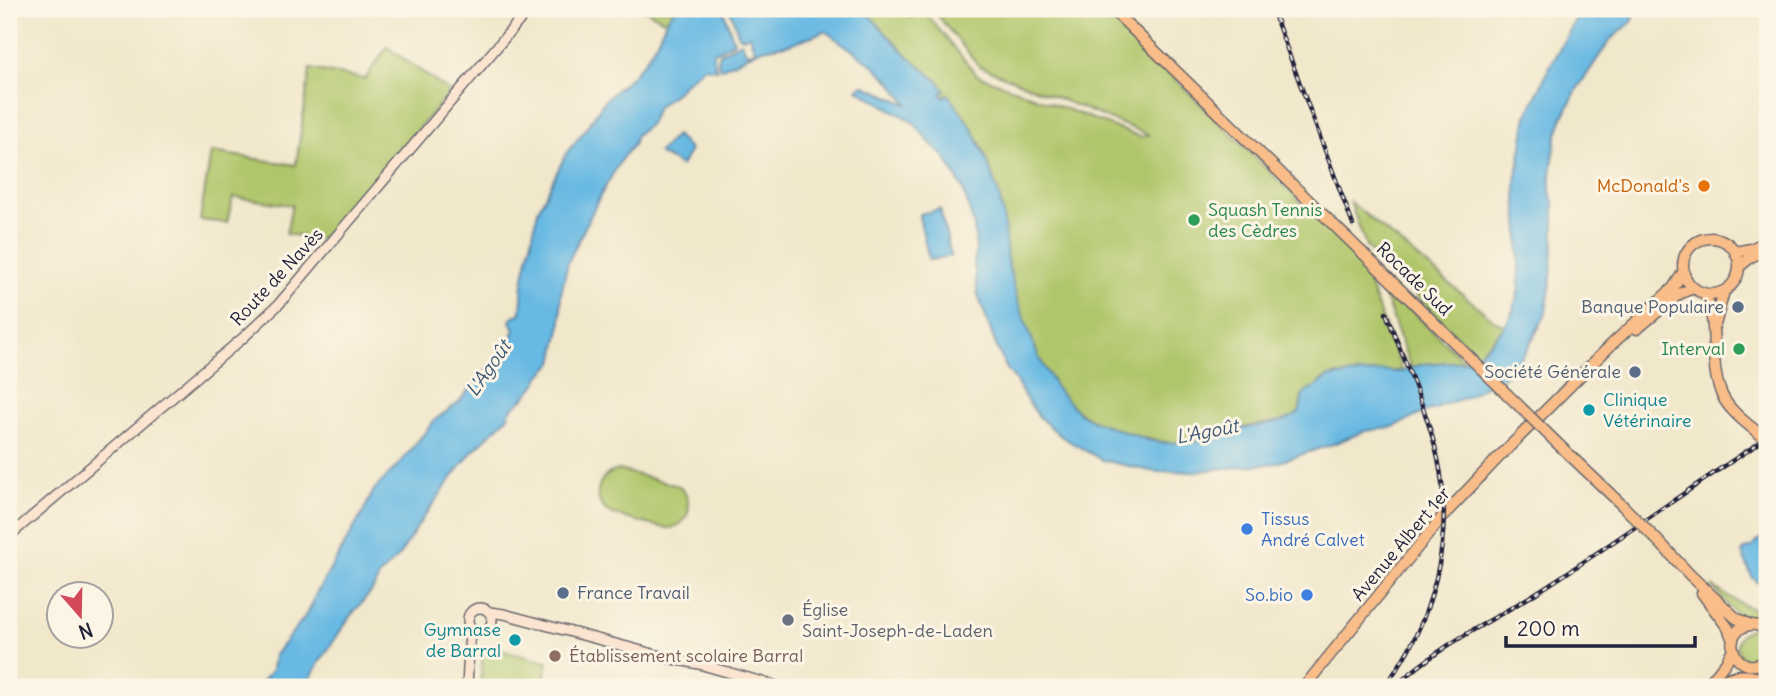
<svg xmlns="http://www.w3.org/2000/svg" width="1776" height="696" font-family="Delius,sans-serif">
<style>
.green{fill:#b0c66a;stroke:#697452;stroke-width:2}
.water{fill:#68b9e3;stroke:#456e8f;stroke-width:2}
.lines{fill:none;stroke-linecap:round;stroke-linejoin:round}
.secondary-casing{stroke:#6a676d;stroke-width:12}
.primary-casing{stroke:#6a676d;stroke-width:13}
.trunk-casing{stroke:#6a676d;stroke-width:14}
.secondary{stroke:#fce5d0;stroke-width:9}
.primary{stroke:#f8bd89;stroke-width:10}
.trunk{stroke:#f8bd89;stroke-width:10}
.rail-casing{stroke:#22223b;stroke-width:4.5}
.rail{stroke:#fcf5e5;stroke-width:2;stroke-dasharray:5;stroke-linecap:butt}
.primary-bridge-casing{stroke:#6a676d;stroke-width:13;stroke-linecap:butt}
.primary-bridge{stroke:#f8bd89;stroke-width:10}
.food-dot{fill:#e8710a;stroke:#fcf5e5;stroke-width:2.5}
.leisure-dot{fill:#2e9e5b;stroke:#fcf5e5;stroke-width:2.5}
.service-dot{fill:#5c6f8a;stroke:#fcf5e5;stroke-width:2.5}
.culture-dot{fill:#0f9aa8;stroke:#fcf5e5;stroke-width:2.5}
.shop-dot{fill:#3f7fe0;stroke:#fcf5e5;stroke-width:2.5}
.worship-dot{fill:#6b7280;stroke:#fcf5e5;stroke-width:2.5}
.education-dot{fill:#8d6e63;stroke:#fcf5e5;stroke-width:2.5}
.labels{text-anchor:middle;stroke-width:6;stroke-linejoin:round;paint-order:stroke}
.food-label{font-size:18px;fill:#c56008;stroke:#fcf5e5;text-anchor:end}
.leisure-label{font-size:18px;fill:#27864d;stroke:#fcf5e5;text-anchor:start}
.street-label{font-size:18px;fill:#22223b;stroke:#fcf5e5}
.service-label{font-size:18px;fill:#4e5e75;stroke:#fcf5e5;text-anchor:end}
.culture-label{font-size:18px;fill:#0d838f;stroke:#fcf5e5;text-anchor:start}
.shop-label{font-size:18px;fill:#366cbe;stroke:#fcf5e5;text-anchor:start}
.worship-label{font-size:18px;fill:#5b616d;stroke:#fcf5e5;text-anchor:start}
.education-label{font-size:18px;fill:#785e54;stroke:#fcf5e5;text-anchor:start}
.water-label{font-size:19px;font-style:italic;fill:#3a5776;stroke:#fcf5e5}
</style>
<rect width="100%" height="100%" fill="#fcf5e5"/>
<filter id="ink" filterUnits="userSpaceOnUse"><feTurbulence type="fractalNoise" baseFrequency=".0143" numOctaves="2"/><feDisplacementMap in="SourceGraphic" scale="14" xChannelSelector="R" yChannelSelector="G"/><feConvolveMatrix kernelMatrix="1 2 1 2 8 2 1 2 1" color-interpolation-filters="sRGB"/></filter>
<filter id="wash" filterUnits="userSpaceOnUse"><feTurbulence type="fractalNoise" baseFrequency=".00686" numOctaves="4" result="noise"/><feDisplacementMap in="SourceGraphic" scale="28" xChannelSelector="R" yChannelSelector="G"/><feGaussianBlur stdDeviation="1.57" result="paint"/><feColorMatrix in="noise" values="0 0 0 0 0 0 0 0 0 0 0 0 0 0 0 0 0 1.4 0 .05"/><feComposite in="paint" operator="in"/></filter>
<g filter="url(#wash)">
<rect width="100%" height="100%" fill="#f1e7cb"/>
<path class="green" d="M 643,9 L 675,9 L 666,21 Z
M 861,9 L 894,9 L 912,18 L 914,9 L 922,9 L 977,75 L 1140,137 L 1149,135 L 979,66 L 932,9 L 1103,9 L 1360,260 L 1402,371 L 1338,375 L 1324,379 L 1316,387 L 1304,393 L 1302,397 L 1300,410 L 1297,415 L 1286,420 L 1214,433 L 1211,439 C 1185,449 1153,441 1128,433 C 1112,427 1093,423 1079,412 C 1024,372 1008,262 995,199 C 992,185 990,171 986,157 C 978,134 962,114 947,94 L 943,97 L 937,80 L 908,56 L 866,12 Z
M 387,47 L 450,92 L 341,218 L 320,239 L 286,234 L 292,205 L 233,197 L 227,223 L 200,220 L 211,152 L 296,165 L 310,69 L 365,79 Z
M 1350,202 L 1495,321 L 1505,326 L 1492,341 L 1476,355 L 1367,248 Z
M 1378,278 L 1464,361 L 1423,364 L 1411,368 Z
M 619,470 L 679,486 C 694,499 692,524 670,528 C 662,529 613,515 607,511 C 599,505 596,495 599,486 C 602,477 609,472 619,470 Z
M 1712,586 L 1736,601 L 1767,616 L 1767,624 C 1760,620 1753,621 1745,618 C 1731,613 1721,597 1712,586 Z
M1737 645a16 16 0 1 1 32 0a16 16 0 1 1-32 0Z
M 483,646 L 548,662 L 542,687 L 480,687 Z
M 1745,679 L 1767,687 L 1720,687 L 1724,685 Z"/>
<path class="water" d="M 675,9 L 723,9 L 734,42 L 713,53 L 716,69 L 704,67 L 687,81 L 675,93 L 657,107 L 650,124 L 636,135 L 633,145 L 622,158 L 600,196 L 568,262 L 561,294 L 561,324 L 553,363 L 541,375 L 536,384 L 526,396 L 510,410 L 507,418 L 472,452 L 452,478 L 423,518 L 398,557 L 380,575 L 372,591 L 351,615 L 317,666 L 306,687 L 257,687 L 272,670 L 274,656 L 303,619 L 311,607 L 315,596 L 361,516 L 374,490 L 400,463 L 435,420 L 459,402 L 483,373 L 497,362 L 510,343 L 515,328 L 510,322 L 512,317 L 521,313 L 523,282 L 538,210 L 567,152 L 583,133 L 605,100 L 631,77 L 644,62 L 655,45 L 666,21 Z
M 730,9 L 861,9 L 866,12 L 908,56 L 937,80 L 945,90 L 941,94 L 943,97 L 948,94 L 972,128 L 986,158 L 999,195 L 1003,215 L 1007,259 L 1017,299 L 1039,358 L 1058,391 L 1079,413 L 1094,421 L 1148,440 L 1166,443 L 1207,441 L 1211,439 L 1214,434 L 1222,430 L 1247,428 L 1286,420 L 1296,415 L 1300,410 L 1302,397 L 1304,393 L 1316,387 L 1328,377 L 1387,371 L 1400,372 L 1423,364 L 1464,361 L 1476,355 L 1492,341 L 1505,326 L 1513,311 L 1519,289 L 1519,233 L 1516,194 L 1516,181 L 1527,116 L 1548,70 L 1581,9 L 1634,9 L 1632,22 L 1611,39 L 1577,89 L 1562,119 L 1556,138 L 1551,174 L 1550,192 L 1554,202 L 1554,239 L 1550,289 L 1545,316 L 1526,351 L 1507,374 L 1464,398 L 1440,406 L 1437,409 L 1430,410 L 1393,427 L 1365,431 L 1333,444 L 1276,463 L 1190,472 L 1178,471 L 1155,472 L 1102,460 L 1062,437 L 1040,418 L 1024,396 L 1016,381 L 1007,369 L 997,348 L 978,295 L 974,265 L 976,250 L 974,226 L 963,189 L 945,157 L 929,142 L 914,123 L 857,89 L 863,85 L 909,105 C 902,98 896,88 889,80 C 884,75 880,73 876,67 L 825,31 L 790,44 L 762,49 L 720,69 L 718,62 L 720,53 L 741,42 L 747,54 L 755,50 L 749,35 L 743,38 L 742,36 L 739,37 Z
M 676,135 L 690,150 L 681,166 L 658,153 Z
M 940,209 L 951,256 L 929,260 L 919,216 L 920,214 Z
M 1767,533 L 1767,591 L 1752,577 L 1742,553 L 1745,549 L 1751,548 Z"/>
</g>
<g filter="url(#ink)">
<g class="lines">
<defs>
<path id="secondary" d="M 9,536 L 244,337 L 279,304 L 529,9
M468 620a12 12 0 1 1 24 0a12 12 0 1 1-24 0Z
M 489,612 L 504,614 L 668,658 L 699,664 L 780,687
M 467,687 L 470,628"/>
<path id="primary" d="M 1112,9 L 1416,305
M1683 266a28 28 0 1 1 56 0a28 28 0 1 1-56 0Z
M 1735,252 L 1751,249 L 1767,241
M 1739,267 L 1751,257 L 1767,249
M 1704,293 C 1721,325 1707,362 1722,395 C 1728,408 1740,418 1751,427
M 1715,325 L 1724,291
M 1637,329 L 1679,294 L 1693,288
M 1558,444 L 1623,506
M 1664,547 L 1690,575 L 1736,618 L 1751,625
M 1702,593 L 1728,628 L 1733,641
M 1767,631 C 1761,626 1755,623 1746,626 C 1717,635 1739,682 1767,659
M 1304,687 L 1443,516 L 1498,458 L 1612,344 L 1673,288 L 1684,271
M 1706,687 L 1726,662 L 1733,649"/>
<path id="trunk" d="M 1759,665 L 1767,668
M 1714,687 C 1730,673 1748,673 1767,681"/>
</defs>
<use href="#secondary" class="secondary-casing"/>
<use href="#primary" class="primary-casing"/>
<use href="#trunk" class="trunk-casing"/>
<use href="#secondary" class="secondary"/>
<use href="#primary" class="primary"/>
<use href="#trunk" class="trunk"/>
<defs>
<path id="rail" d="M 1272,9 L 1353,225
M 1384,687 C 1433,624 1455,538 1438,459 C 1427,409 1404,361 1386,313
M 1395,687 C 1436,647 1488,623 1536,593 C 1615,543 1689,488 1767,438"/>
</defs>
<use href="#rail" class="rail-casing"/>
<use href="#rail" class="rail"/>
<defs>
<path id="primary-bridge" d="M 1416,305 L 1558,444
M 1751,427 L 1767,440
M 1623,506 L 1664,547"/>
</defs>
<use href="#primary-bridge" class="primary-bridge-casing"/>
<use href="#primary-bridge" class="primary-bridge"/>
</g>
</g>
<circle class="food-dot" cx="1704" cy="186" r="7"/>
<g class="leisure-dot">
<circle cx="1194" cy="220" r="7"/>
<circle cx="1739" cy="349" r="7"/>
</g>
<g class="service-dot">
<circle cx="1738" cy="307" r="7"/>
<circle cx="1635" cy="372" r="7"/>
<circle cx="563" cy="593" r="7"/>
</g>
<g class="culture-dot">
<circle cx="1589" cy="410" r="7"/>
<circle cx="515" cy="640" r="7"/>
</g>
<g class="shop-dot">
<circle cx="1247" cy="529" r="7"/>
<circle cx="1307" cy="595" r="7"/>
</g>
<circle class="worship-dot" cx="788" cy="620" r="7"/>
<circle class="education-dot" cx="555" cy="656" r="7"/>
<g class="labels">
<g class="food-label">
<text x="1690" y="192">McDonald's</text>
</g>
<g class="leisure-label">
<text x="1208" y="216">Squash Tennis<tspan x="1208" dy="21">des Cèdres</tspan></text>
<text x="1725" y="355" text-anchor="end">Interval</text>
</g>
<g class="street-label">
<text transform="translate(277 277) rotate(-47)" y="6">Route de Navès</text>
<text transform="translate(1414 279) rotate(44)" y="6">Rocade Sud</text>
<text transform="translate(1401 544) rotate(-50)" y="6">Avenue Albert 1er</text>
</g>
<g class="service-label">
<text x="1724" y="313">Banque Populaire</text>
<text x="1621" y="378">Société Générale</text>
<text x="577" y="599" text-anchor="start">France Travail</text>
</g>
<g class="culture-label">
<text x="1603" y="406">Clinique<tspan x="1603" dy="21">Vétérinaire</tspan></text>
<text x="501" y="636" text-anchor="end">Gymnase<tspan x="501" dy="21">de Barral</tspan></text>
</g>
<g class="shop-label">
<text x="1261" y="525">Tissus<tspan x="1261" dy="21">André Calvet</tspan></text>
<text x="1293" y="601" text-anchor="end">So.bio</text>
</g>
<g class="worship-label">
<text x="802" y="616">Église<tspan x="802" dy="21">Saint-Joseph-de-Laden</tspan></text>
</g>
<g class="education-label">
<text x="569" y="662">Établissement scolaire Barral</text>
</g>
<g class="water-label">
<text transform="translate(488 368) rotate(-55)" y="7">L'Agoût</text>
<text transform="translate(1207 431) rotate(-11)" y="7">L'Agoût</text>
</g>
</g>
<rect width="1776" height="696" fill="none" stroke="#fcf5e5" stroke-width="35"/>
<g transform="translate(80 615) rotate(160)"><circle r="33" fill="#fcf5e5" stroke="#a5a1a1" stroke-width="2"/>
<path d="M0-5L12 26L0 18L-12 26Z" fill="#d1495b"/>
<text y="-10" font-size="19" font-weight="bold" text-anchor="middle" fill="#22223b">N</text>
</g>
<path d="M1506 636v10h189v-10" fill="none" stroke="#22223b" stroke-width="3.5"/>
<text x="1517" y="636" font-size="21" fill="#22223b" stroke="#fcf5e5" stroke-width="5" paint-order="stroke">200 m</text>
</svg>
